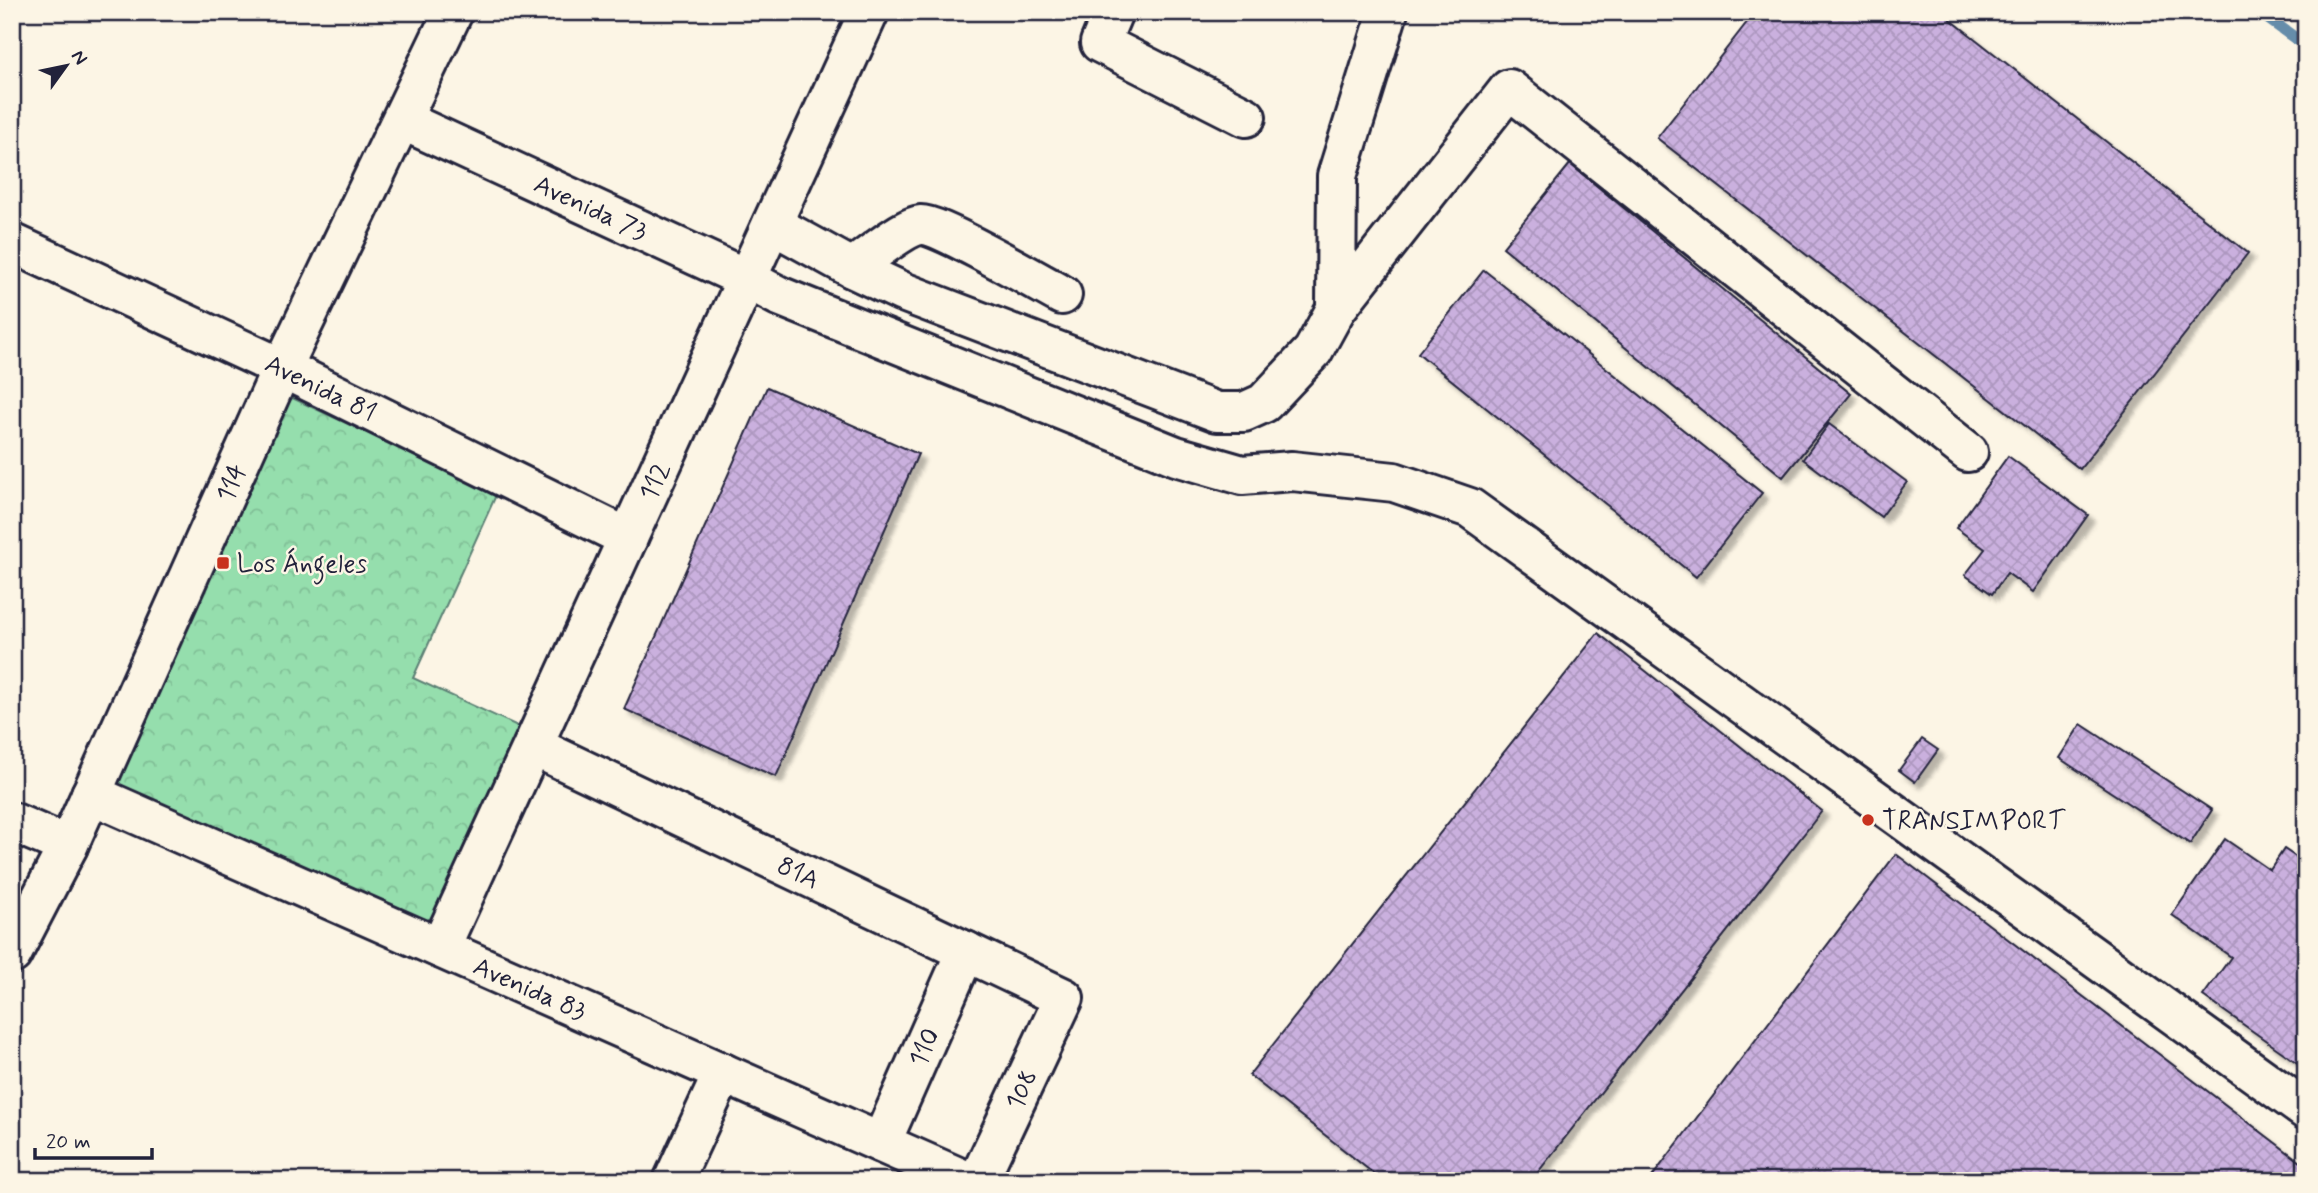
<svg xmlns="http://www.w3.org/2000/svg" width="2318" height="1193" font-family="Mynerve,sans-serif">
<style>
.forest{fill:url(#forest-crowns);stroke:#5c8074;stroke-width:2}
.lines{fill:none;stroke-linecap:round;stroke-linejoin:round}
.stream{stroke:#668daa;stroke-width:12}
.building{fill:url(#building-cross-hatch);stroke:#22223b;stroke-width:2;filter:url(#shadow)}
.minor-casing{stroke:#22223b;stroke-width:44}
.major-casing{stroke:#22223b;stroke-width:44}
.minor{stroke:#fcf5e5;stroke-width:38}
.major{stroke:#fcf5e5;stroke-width:38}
.poi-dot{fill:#c8321e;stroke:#fcf5e5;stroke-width:2.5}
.labels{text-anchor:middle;stroke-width:5;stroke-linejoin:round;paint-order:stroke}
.street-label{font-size:26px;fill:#22223b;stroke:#fcf5e5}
.poi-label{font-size:26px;fill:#22223b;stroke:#fcf5e5;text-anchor:start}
</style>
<defs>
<pattern id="forest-crowns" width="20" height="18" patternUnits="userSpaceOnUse" patternTransform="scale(1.75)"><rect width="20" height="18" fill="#95dead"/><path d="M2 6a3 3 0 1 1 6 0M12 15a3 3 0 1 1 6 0" fill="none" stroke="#80be96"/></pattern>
<pattern id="building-cross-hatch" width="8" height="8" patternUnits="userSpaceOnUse" patternTransform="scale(1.75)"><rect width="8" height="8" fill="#cab0de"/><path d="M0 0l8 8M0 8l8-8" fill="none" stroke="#ad97bf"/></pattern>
<filter id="shadow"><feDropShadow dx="6" dy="6" stdDeviation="2" flood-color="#0004"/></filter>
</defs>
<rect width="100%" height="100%" fill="#fcf5e5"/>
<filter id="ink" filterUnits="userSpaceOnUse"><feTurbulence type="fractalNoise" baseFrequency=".0143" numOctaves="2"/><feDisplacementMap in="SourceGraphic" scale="14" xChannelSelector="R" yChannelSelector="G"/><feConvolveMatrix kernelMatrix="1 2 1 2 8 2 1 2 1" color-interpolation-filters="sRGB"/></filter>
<g filter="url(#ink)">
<path class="forest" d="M 288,396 L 497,493 L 413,678 L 524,729 L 432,932 L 110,784 Z"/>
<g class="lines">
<path class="stream" d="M 2259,12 L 2306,46"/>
</g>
<path class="building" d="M 1755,12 L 1941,12 L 2248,253 L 2080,469 L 1657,138 Z
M 1570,164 L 1851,394 L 1783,477 L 1503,247 Z
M 1484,270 L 1762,493 L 1696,577 L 1418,353 Z
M 767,387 L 918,454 L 776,777 L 624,709 Z
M 1829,424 L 1907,482 L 1881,517 L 1803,459 Z
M 2008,456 L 2088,515 L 2033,592 L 2007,573 L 1992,594 L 1965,575 L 1985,549 L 1956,528 Z
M 1598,633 L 1822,811 L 1531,1181 L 1383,1181 L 1249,1075 Z
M 2081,724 L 2212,810 L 2190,844 L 2059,758 Z
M 1922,739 L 1938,750 L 1915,782 L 1899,770 Z
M 2225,839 L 2270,870 L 2284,849 L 2306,864 L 2306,1069 L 2203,996 L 2231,957 L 2172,915 Z
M 1896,854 L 2306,1166 L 2306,1181 L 1649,1181 Z"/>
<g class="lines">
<defs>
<g id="minor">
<path d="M 1113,12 L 1100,43 L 1246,117"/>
<path id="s1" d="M 402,120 L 747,279 L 779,296 L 1176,456 L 1242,475 L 1292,471 L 1394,482 L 1470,508 L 2306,1110"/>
<path d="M 772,224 L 852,268 L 903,292 L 1217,412 L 1244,412 L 1264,403 L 1313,351 L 1336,309 L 1337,176 L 1388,12"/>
<path id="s2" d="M 12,243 L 282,368 L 628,538"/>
<path d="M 852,268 C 867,258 905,226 921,225 C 938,224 1040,283 1062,295"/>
<path d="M 1336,309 L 1509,89 L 1968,452"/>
<path id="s3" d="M 533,746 L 1064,998 L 978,1181"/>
<path id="s4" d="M 91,794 L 967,1181"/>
<path d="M 12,822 L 68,846"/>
<path id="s5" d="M 440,948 L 869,12"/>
<path id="s6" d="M 881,1143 L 966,951"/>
<path d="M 673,1181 L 723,1073"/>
</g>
<g id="major">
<path id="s7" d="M 12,954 L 68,846 L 282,368 L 453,12"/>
</g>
</defs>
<use href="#minor" class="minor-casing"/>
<use href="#major" class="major-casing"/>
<use href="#minor" class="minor"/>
<use href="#major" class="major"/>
</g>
</g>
<g class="poi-dot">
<rect x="216" y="556" width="14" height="14" rx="3.5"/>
<circle cx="1868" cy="820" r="7"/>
</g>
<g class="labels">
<g class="street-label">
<text dy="9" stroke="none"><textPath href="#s1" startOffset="208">Avenida 73</textPath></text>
<text dy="9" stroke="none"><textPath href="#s2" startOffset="341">Avenida 81</textPath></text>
<text dy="9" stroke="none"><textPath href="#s5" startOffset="514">112</textPath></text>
<text dy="9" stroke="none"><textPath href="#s7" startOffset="520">114</textPath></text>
<text dy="9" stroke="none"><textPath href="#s3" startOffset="294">81A</textPath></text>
<text dy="9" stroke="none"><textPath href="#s4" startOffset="480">Avenida 83</textPath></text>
<text dy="9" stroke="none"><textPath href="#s6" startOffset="105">110</textPath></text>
<text transform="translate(1021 1089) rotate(-65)" y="9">108</text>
</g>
<g class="poi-label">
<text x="237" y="572">Los Ángeles</text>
<text x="1882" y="829">TRANSIMPORT</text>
</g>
</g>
<rect width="2318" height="1193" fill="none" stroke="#fcf5e5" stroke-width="42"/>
<rect x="21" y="21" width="2276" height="1151" fill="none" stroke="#22223b" stroke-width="2.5" filter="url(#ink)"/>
<g transform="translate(66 66) rotate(57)" stroke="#fcf5e5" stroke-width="5" paint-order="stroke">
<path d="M0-5L12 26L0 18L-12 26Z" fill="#22223b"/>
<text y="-10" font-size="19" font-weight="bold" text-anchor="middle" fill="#22223b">N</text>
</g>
<path d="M35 1148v10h117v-10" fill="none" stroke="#22223b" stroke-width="3.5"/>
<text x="46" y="1148" font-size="21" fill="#22223b" stroke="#fcf5e5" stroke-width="5" paint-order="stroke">20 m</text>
</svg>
